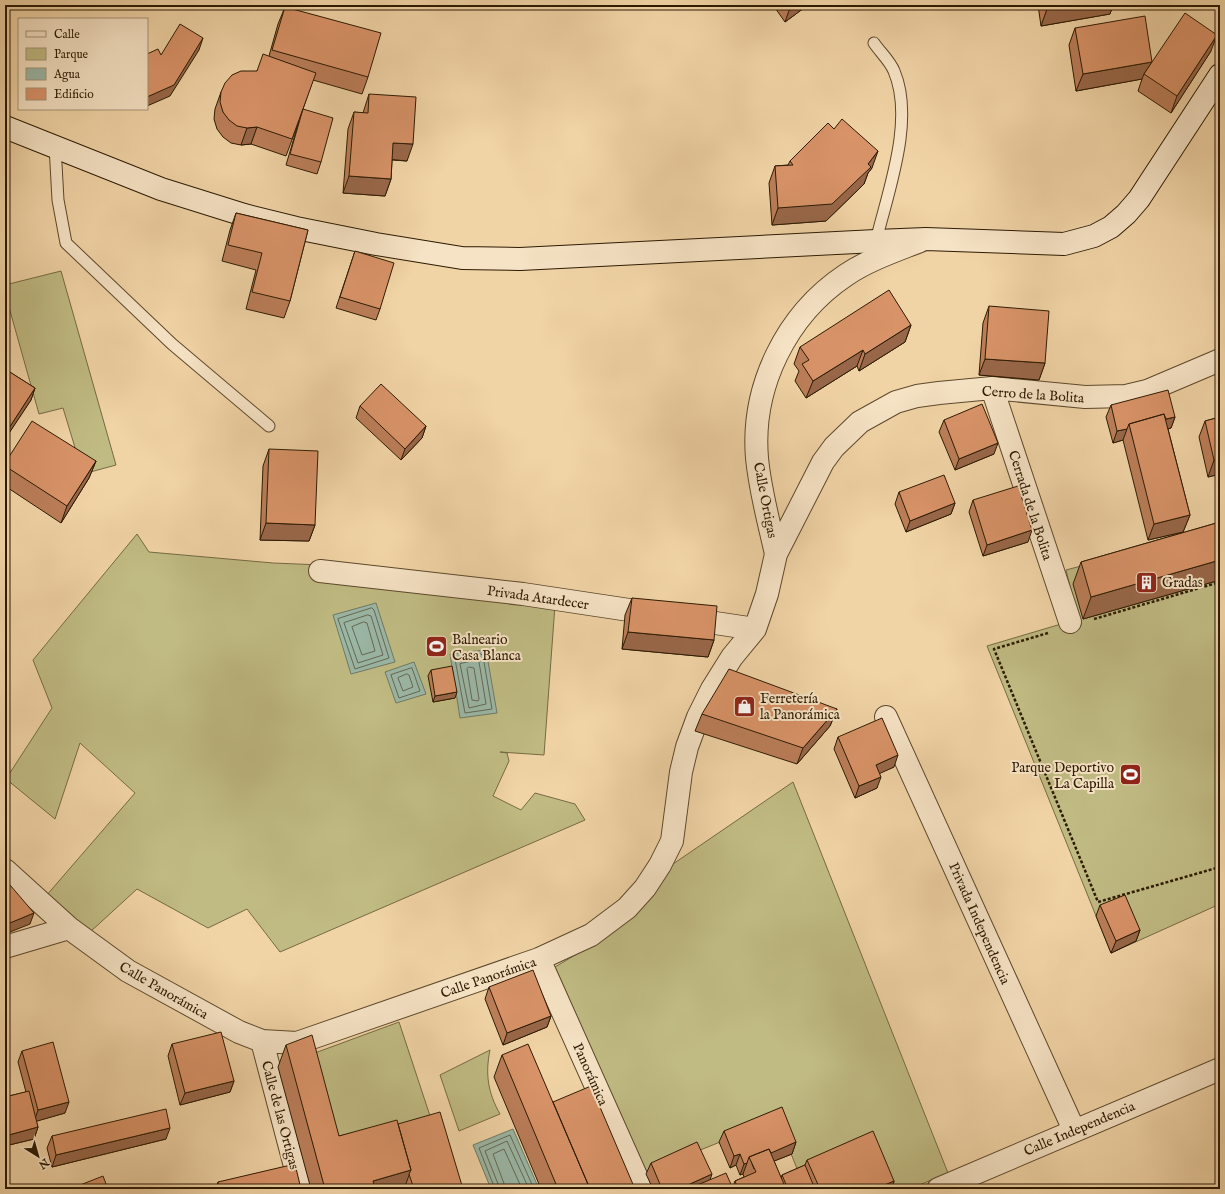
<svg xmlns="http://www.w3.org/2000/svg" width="1225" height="1194" font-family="'IM FELL English',serif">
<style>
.green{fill:#c0bb83;stroke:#766a42}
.water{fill:#9bb8a7;stroke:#6f7965}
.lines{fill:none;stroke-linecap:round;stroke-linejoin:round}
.shore{stroke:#646954;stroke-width:1}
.service-casing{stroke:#5d482b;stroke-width:13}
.minor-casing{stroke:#5d482b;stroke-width:24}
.secondary-casing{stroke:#2c1a02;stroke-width:24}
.path{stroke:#2c1a02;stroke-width:2.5;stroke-dasharray:3 2;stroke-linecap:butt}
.service{stroke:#f6e3c5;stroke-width:11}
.minor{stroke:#f6e3c5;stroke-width:22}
.secondary{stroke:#f6e3c5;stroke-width:22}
.wall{fill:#bb7e59;stroke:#2c1a02}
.shaded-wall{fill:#986749;stroke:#2c1a02}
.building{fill:#d99368;stroke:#2c1a02}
.labels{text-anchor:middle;stroke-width:4;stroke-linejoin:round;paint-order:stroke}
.street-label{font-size:14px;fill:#2c1a02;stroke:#f6e3c5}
.poi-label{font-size:14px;fill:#2c1a02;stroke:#f6e3c5;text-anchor:start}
</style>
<rect width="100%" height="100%" fill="#f1d4a6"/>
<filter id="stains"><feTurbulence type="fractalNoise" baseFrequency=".005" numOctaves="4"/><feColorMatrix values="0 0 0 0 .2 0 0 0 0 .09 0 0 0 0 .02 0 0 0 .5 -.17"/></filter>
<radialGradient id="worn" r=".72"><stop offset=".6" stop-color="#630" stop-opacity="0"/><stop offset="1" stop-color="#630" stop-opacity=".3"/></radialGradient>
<path class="green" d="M 61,271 L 116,465 L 83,474 L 63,408 L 39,414 L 5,293 L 5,285 Z
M 1220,529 L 1220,904 L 1111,953 L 987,646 L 1078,619 L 1066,570 Z
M 137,534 L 149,552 L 273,563 L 346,566 L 555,605 L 544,755 L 500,752 L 507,753 L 509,761 L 493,796 L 521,810 L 535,793 L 575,804 L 585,820 L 280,952 L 247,909 L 208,928 L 137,889 L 89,933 L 46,896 L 135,793 L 80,743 L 55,819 L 6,779 L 52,708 L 33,660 Z
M 793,782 L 948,1173 L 910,1189 L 885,1189 L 800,1176 L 777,1119 L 646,1172 L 555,967 L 602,939 L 673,864 Z
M 399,1022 L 434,1128 L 331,1158 L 304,1057 Z
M 490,1050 C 485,1074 488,1093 500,1114 L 459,1131 L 440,1075 Z"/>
<path class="water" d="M 376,603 L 395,662 L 351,674 L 333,615 Z
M 486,650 L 497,713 L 460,718 L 450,654 Z
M 414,662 L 426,694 L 396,703 L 385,672 Z
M 513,1129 L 539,1189 L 491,1189 L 473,1145 Z"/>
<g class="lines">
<path class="shore" d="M 372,608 L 374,610 L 389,658 L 355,669 L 338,619 Z
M 368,615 L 371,616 L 383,655 L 358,663 L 344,623 Z
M 364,622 L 367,623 L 375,651 L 362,655 L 352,627 Z
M 481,654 L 483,656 L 492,709 L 465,713 L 455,659 Z
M 477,660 L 479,662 L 486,704 L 469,708 L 460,664 Z
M 469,667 L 474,668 L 479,699 L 478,701 L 472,700 L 467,669 Z
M 412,668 L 420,691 L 399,698 L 391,675 Z
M 407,674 L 409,675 L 413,687 L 403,691 L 398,678 Z
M 495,1189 L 479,1148 L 510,1135 L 534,1189
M 500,1189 L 485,1151 L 507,1141 L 529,1189
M 506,1189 L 493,1154 L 504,1149 L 522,1189"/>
<defs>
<path id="service" d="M 874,43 C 880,52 890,61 894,71 C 915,120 888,191 876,241
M 55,146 L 58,200 L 66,243 L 172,344 L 269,426"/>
<path id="minor" d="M 992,388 L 1070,622
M 776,554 C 769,522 760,491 757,458 C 751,387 786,315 846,275 C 868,260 895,251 920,241
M 320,571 L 523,594 L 755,629
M 886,717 L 1074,1130
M 5,870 L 69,928 L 128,971 L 239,1032 L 262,1041 L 297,1043 L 539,959 L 591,935 L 627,908 L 645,888 L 660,865 L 672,841 L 681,772 L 687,747 L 698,717 L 712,689 L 732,657 L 755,629 L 767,594 L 776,554 L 823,462 L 834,447 L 860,422 L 896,402 L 917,396 L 939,393 L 992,388 L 1085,397 L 1126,396 L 1147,391 L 1220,360
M 5,947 L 69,928
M 539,959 L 642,1189
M 262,1041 L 301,1189
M 938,1189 L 1220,1069"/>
<path id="secondary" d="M 5,127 L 161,189 L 244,215 L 296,228 L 376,244 L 462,258 L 520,259 L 876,241 L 926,239 L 1064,244 L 1094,236 L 1111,227 L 1126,214 L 1139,199 L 1220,75"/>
</defs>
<use href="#service" class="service-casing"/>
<use href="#minor" class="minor-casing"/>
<use href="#secondary" class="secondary-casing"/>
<path class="path" d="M 1094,619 L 1220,582
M 1048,633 L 994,649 L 1098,902 L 1220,867"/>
<use href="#service" class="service"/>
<use href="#minor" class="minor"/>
<use href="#secondary" class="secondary"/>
</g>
<path class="wall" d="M 773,5 L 808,5 L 785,22 Z
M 1038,5 L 1113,5 L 1110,14 L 1041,26 Z
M 285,7 L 368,77 L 362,94 L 313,80 L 303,109 L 321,162 L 317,174 L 286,165 L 299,121 L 286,156 L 251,144 L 241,145 L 231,143 L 223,137 L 217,129 L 214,119 L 215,109 L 221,92 L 257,71 L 269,56 L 278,24 Z
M 1075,28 L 1152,62 L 1211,51 L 1171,113 L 1138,91 L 1142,79 L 1076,91 L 1069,45 Z
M 369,94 L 407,161 L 392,160 L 391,179 L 385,196 L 343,193 L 348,129 L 354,112 L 363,113 Z
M 790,161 L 872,168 L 868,173 L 864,184 L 826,221 L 772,225 L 769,183 L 775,166 L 788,165 Z
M 236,213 L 308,230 L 290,301 L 284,318 L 246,309 L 256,270 L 222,261 L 230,230 Z
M 355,251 L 380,309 L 376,320 L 336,308 Z
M 989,306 L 1045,363 L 1039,380 L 979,375 L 983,323 Z
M 911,325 L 905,342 L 859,371 L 857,366 L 806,398 L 795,381 L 799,371 L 794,364 L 800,347 Z
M 5,369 L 35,388 L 31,400 L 5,439 Z
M 1111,405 L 1175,417 L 1171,428 L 1168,429 L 1190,515 L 1183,532 L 1148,540 L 1123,440 L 1113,443 L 1106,417 Z
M 360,406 L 426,426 L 422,438 L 401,460 L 356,418 Z
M 1220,417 L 1220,474 L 1208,477 L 1199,437 L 1205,421 Z
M 944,420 L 994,454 L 955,470 L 939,432 Z
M 269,449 L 315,525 L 309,541 L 260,540 L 263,466 Z
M 96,461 L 89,478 L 61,523 L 5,486 L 5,466 Z
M 899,492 L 955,503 L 951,514 L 906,532 L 895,504 Z
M 973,500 L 1028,542 L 983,556 L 969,512 Z
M 1220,522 L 1220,580 L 1083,619 L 1073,584 L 1081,562 Z
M 632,598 L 714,640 L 708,657 L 622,649 L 625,615 Z
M 431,670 L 455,698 L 433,702 L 428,676 Z
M 837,709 L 830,726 L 797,764 L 695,731 L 702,714 Z
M 838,737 L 894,767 L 879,773 L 877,788 L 855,798 L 834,749 Z
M 1100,905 L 1140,930 L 1136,941 L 1111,953 L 1096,916 Z
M 489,987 L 551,1016 L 547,1027 L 503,1045 L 485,999 Z
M 172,1044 L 234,1081 L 230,1092 L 180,1105 L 168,1056 Z
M 286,1045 L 339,1136 L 398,1124 L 463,1189 L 311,1189 L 278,1067 Z
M 22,1051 L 65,1113 L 36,1121 L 38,1127 L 34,1139 L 5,1146 L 5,1097 L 26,1092 L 18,1062 Z
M 502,1055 L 553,1102 L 635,1189 L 541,1189 L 494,1077 Z
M 724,1131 L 796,1142 L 792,1154 L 774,1161 L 781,1178 L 782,1175 L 805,1165 L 807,1160 L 894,1181 L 892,1189 L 653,1189 L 646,1174 L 651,1163 L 710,1180 L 732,1188 L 735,1181 L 744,1177 L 743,1174 L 740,1175 L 736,1165 L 730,1168 L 719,1142 Z
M 52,1136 L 166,1139 L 52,1167 L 47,1148 Z
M 218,1182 L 301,1189 L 215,1189 Z"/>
<path class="shaded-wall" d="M 791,5 L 808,5 L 785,22 Z
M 1070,5 L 1113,5 L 1110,14 L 1041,26 L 1047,9 Z
M 1132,5 L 1151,5 L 1131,8 Z
M 1217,35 L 1211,51 L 1171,113 L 1177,96 Z
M 203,38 L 199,50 L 170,96 L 147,106 L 147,97 Z
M 1152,62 L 1144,74 L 1142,79 L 1076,91 L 1083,74 Z
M 257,127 L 251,144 L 241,145 L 247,128 Z
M 393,143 L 413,144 L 407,161 L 387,159 Z
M 878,151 L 872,168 L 868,173 L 864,184 L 826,221 L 772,225 L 778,208 L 868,164 Z
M 349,176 L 391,179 L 385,196 L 343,193 Z
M 911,325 L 905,342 L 859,371 L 865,354 Z
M 10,331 L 6,342 L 5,343 L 5,338 Z
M 863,350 L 857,366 L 806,398 L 813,381 Z
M 985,359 L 1045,363 L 1039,380 L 979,375 Z
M 35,388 L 31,400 L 5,439 L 9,428 Z
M 1175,417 L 1171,428 L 1133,438 L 1130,428 Z
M 426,426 L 422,438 L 401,460 L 405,449 Z
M 1127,429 L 1123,440 L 1113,443 L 1117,431 Z
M 998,443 L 994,454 L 955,470 L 959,459 Z
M 1220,459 L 1220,474 L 1208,477 L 1214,460 Z
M 96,461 L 89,478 L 61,523 L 67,506 Z
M 955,503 L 951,514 L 906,532 L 910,521 Z
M 1190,515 L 1183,532 L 1148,540 L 1154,524 Z
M 266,523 L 315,525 L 309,541 L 260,540 Z
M 1032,530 L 1028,542 L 983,556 L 987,545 Z
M 1220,560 L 1220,580 L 1083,619 L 1091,597 Z
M 628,632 L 714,640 L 708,657 L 622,649 Z
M 457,692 L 455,698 L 433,702 L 435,696 Z
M 837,709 L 830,726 L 797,764 L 803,748 Z
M 898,755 L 894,767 L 872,777 L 876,765 Z
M 881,777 L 877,788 L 855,798 L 859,786 Z
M 34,913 L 30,924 L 5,934 L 5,925 Z
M 1140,930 L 1136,941 L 1111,953 L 1116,941 Z
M 551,1016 L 547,1027 L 503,1045 L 507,1033 Z
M 234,1081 L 230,1092 L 180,1105 L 185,1093 Z
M 69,1102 L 65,1113 L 34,1122 L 38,1110 Z
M 38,1127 L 34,1139 L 5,1146 L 5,1136 Z
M 170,1128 L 166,1139 L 52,1167 L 56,1155 Z
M 796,1142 L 792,1154 L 754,1169 L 751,1161 Z
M 740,1154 L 736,1165 L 730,1168 L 734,1156 Z
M 747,1163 L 743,1174 L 740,1175 L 744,1164 Z
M 411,1170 L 404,1189 L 370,1189 L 373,1181 Z
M 712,1174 L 708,1186 L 700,1189 L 679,1189 Z
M 894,1181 L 892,1189 L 875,1189 Z"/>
<path class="building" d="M 1047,5 L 1070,5 L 1047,9 Z
M 285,7 L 381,33 L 368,77 L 272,50 Z
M 1185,13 L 1217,35 L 1177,96 L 1144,74 L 1152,62 L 1083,74 L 1075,28 L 1145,16 L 1152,62 Z
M 180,24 L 203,38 L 174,85 L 147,97 L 147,54 L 158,49 L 161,55 Z
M 263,54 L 316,73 L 292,139 L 257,127 L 247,128 L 237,126 L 229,120 L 223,112 L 220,102 L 221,92 L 225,83 L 232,75 L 241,71 L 257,71 Z
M 369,94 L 416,97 L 413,144 L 393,143 L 391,179 L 349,176 L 354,112 L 368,113 Z
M 303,109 L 333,118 L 321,162 L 290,154 Z
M 842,119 L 878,151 L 868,164 L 871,167 L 832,204 L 778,208 L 775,166 L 793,165 L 790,161 L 828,123 L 834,129 Z
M 236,213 L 308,230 L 290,301 L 252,292 L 262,253 L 228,245 Z
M 355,251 L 394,263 L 380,309 L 340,297 Z
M 889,290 L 911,325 L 865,354 L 863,350 L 813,381 L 802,364 L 809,360 L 800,347 Z
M 989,306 L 1049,311 L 1045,363 L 985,359 Z
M 5,327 L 10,331 L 5,338 Z
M 5,369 L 35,388 L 9,428 L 5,426 Z
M 381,384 L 426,426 L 405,449 L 360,406 Z
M 1168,390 L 1175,417 L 1166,419 L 1164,414 L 1129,424 L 1127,429 L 1117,431 L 1111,405 Z
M 982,404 L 998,443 L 959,459 L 944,420 Z
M 1164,414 L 1190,515 L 1154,524 L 1129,424 Z
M 1220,417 L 1220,459 L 1214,460 L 1205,421 Z
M 32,421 L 96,461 L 67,506 L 5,466 L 5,463 Z
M 269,449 L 318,451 L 315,525 L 266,523 Z
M 944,475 L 955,503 L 910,521 L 899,492 Z
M 1018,486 L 1032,530 L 987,545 L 973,500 Z
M 1220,522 L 1220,560 L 1091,597 L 1081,562 Z
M 632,598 L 717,606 L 714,640 L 628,632 Z
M 452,666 L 457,692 L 435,696 L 431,670 Z
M 729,669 L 837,709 L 803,748 L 702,714 Z
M 882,718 L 898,755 L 876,765 L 881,777 L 859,786 L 838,737 Z
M 10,885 L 34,913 L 5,925 L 5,887 Z
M 1125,895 L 1140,930 L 1116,941 L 1100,905 Z
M 533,970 L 551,1016 L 507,1033 L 489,987 Z
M 221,1032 L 234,1081 L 185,1093 L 172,1044 Z
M 312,1035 L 339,1136 L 397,1120 L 411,1170 L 373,1181 L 375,1189 L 325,1189 L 286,1045 Z
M 53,1042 L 69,1102 L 38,1110 L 22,1051 Z
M 528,1044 L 590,1189 L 558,1189 L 502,1055 Z
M 591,1086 L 635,1189 L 590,1189 L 553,1102 Z
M 29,1091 L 38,1127 L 5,1136 L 5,1097 Z
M 782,1107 L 796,1142 L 771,1153 L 769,1149 L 749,1157 L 747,1163 L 744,1164 L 740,1154 L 734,1156 L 724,1131 Z
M 166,1109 L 170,1128 L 56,1155 L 52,1136 Z
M 440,1112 L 463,1189 L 414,1189 L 409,1174 L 411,1170 L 398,1124 Z
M 873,1131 L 894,1181 L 875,1189 L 820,1189 L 807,1160 Z
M 697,1142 L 712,1174 L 679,1189 L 662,1189 L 651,1163 Z
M 769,1149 L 786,1189 L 738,1189 L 735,1181 L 756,1172 L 749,1157 Z
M 295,1164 L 301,1189 L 219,1189 L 218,1182 Z
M 805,1165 L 815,1189 L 788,1189 L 782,1175 Z
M 726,1173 L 733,1189 L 688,1189 Z
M 103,1176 L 108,1189 L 70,1189 Z"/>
<defs>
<symbol id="building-square" viewBox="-11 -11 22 22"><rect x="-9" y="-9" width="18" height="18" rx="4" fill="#8f2418" stroke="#f6e3c5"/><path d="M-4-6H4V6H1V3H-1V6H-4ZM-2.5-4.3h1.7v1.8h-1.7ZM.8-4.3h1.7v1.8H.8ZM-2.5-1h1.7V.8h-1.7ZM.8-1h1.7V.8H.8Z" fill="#fff"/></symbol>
<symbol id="stadium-square" viewBox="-11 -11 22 22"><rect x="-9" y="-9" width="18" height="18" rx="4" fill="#8f2418" stroke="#f6e3c5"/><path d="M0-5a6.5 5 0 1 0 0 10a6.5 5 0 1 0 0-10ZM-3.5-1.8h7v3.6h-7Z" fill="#fff"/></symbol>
<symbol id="shop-square" viewBox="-11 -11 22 22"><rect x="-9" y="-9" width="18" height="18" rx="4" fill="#8f2418" stroke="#f6e3c5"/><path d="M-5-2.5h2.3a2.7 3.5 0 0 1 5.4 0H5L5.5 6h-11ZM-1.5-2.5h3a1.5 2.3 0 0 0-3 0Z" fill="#fff"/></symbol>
</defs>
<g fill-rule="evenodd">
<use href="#building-square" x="1134" y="570" width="25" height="25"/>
<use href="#stadium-square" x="424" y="634" width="25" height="25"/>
<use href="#shop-square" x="732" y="694" width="25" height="25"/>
<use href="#stadium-square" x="1118" y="762" width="25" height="25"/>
</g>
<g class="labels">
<g class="street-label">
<text transform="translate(1033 394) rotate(4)" y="5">Cerro de la Bolita</text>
<text transform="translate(766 500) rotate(79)" y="5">Calle Ortigas</text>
<text transform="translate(1031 505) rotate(72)" y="5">Cerrada de la Bolita</text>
<text transform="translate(538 597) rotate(8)" y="5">Privada Atardecer</text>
<text transform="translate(980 923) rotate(66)" y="5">Privada Independencia</text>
<text transform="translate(488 977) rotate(-19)" y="5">Calle Panorámica</text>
<text transform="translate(164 990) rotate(30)" y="5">Calle Panorámica</text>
<text transform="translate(591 1074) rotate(66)" y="5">Panorámica</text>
<text transform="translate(281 1115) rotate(75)" y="5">Calle de las Ortigas</text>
<text transform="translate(1079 1128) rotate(-23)" y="5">Calle Independencia</text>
</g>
<g class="poi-label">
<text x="1162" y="587">Gradas</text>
<text x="452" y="644">Balneario<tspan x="452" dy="16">Casa Blanca</tspan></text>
<text x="760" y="703">Ferretería<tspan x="760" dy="16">la Panorámica</tspan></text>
<text x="1114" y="772" text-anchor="end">Parque Deportivo<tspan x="1114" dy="16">La Capilla</tspan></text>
</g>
</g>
<rect width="1225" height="1194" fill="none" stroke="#f1d4a6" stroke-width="20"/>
<rect x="6" y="6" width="1213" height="1182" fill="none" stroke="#2c1a02" stroke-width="2"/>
<rect x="10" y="10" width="1205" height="1174" fill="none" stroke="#2c1a02"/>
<rect x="18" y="18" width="130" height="92" fill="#f6e3c5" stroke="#a59377"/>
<rect x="26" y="31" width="20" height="6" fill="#f6e3c5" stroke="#a59377"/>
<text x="54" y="38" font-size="12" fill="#2c1a02">Calle</text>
<rect x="26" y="48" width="20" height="12" fill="#c0bb83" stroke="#a59377"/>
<text x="54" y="58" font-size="12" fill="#2c1a02">Parque</text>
<rect x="26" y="68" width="20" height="12" fill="#9bb8a7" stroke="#a59377"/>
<text x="54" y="78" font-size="12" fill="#2c1a02">Agua</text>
<rect x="26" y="88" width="20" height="12" fill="#d99368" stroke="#a59377"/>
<text x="54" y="98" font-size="12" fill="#2c1a02">Edificio</text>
<g transform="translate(38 1156) rotate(143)" stroke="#f6e3c5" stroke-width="3" paint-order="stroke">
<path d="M0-3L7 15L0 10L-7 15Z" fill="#2c1a02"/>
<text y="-6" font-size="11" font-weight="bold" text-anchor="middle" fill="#2c1a02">N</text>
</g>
<rect width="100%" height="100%" filter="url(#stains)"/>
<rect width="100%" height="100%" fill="url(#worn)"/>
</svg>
